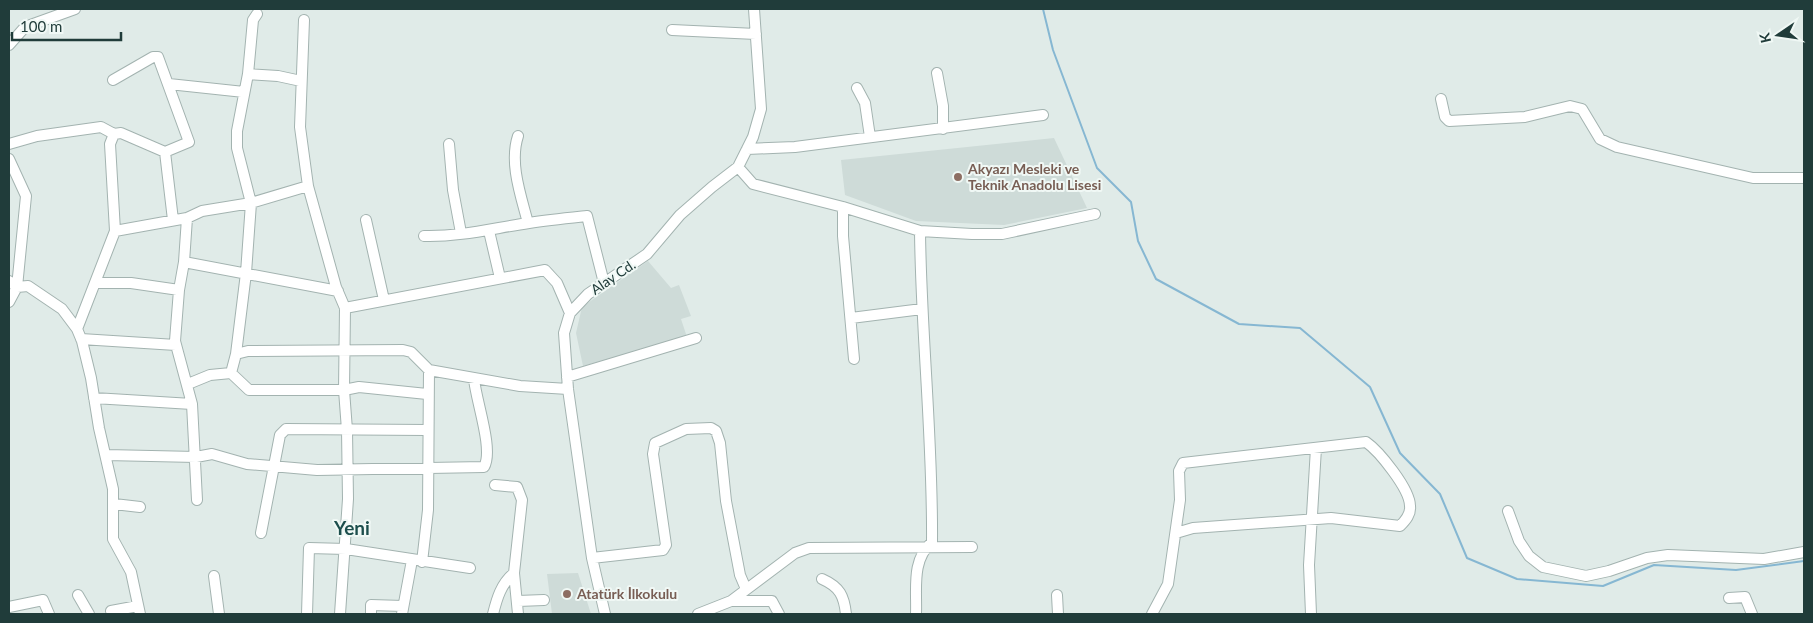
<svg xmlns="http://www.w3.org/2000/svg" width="1813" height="623" font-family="Lato,sans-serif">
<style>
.built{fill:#cedbd8}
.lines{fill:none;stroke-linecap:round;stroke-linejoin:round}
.stream{stroke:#86b7d2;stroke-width:2}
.minor-casing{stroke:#a3b3b0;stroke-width:12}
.minor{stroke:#fff;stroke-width:10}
.education-dot{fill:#8d6e63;stroke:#f0f8f5;stroke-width:2}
.labels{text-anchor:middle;stroke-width:4;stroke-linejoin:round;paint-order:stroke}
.education-label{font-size:14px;font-weight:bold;fill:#785e54;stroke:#f0f8f5;text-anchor:start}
.street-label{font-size:14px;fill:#203c3a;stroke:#f0f8f5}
.district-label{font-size:19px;font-weight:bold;fill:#1c4e4c;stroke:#f0f8f5}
</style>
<rect width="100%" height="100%" fill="#e0ebe8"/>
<path class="built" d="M 1054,138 L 1087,208 L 1004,225 L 916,221 L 845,195 L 841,160 Z
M 648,261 L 671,288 L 679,285 L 691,316 L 681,319 L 687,337 L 583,366 L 576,333 L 582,307 Z
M 578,573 L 591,614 L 552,614 L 547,574 Z"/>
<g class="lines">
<path class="stream" d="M 1043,9 L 1053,50 L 1097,168 L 1131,202 L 1138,241 L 1156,279 L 1239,324 L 1300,328 L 1370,387 L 1400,453 L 1440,494 L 1467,558 L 1517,579 L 1603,586 L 1654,565 L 1736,570 L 1804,561"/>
<defs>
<path id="minor" d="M 257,14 L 253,20 L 248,74 L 278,76 L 301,81
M 304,20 L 300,127 L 308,186 L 336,287 L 345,308 L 344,390 L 347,430 L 348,499 L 340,614
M 672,30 L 756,34
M 9,45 L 25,27 L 75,9
M 937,73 L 943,106 L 943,129
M 248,74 L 237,131 L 237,148 L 251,203 L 246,273 L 236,354 L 231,373 L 249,390 L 344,390 L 359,387 L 427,394
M 113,80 L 153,57 L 158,57 L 189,142 L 165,152 L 121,133 L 114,134 L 110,144 L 115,231 L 187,218
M 169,84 L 244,92
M 857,88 L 865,103 L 870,137
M 1441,99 L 1445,117 L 1449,121 L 1525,117 L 1570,106 L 1582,109 L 1600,139 L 1617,147 L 1753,178 L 1804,178
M 518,136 C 509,163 521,196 528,223
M 9,144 L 37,136 L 101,127 L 114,134
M 449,144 L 453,190 L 461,233
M 747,149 L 795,147 L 1043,115
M 165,152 L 173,220
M 9,159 L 26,196 L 17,287 L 9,281
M 738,167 L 753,184 L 843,207 L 920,231 L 972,234 L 1002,234 L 1095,214
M 308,186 L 251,203 L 202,211 L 187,218 L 184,262 L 338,291
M 843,207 L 843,236 L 854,359
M 366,220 L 384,300
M 489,231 L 500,278
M 424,236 C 460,237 494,228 529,223 C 548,220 568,218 587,216 L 604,283
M 96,283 L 131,283 L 179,290 L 184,262
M 179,290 L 175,341 L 192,404 L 197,500
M 9,302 L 17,287 L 28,286 L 62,309 L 77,329 L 82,341 L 91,378 L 99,428 L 113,489 L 113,539 L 131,572 L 140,614
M 345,308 L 545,270 L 557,283 L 570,313
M 851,318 L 922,309
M 77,329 L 115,231
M 81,339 L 176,345
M 236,354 L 248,351 L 403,350 L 411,352 L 429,370 L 520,386 L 568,389
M 567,377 L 696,338
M 188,384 L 210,375 L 231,373
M 94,398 L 192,404
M 106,455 L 196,457 L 212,454 L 247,464 L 317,470 L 484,467 C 494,450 476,401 474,379
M 114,504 L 140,507
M 1508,511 L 1519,541 L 1529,556 L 1543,567 L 1586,576 L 1609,571 L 1647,558 L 1668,555 L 1764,559 L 1804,552
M 261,533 L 280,435 L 286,429 L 427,430
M 592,558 L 663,550 L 666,545 L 653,454 L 655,443 L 686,429 L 711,428 L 716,431 L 720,443 L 726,501 L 740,575 L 746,589
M 422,562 L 428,510 L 429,370
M 514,573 L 518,614
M 214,576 L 219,614
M 822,579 C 840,587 844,596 846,614
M 78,595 L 89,614
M 1057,595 L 1058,614
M 1729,598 L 1745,597 L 1752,614
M 518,601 L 544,600
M 731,601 L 772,601 L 779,614
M 9,607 L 43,600 L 49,614
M 111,611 L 138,606
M 307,614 L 309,548 L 346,549 L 470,568
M 371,614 L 371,605 L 403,606
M 402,614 L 412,560
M 493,614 C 497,598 501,584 514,573 L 522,500 L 517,487 L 495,485
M 605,614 L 592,558 L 568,389 L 564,333 L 570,313 L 588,294 L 647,254 L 680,215 L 712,187 L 738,167 L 753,137 L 761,109 L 754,9
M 698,614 L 731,601 L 795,553 L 809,548 L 972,547
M 916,614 C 917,589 911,560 932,542 C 933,438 921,334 920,231
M 1152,614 L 1168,584 L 1180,500 L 1179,471 L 1183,463 L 1366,442 C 1379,451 1410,489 1410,506 C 1411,514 1406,520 1400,526 L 1331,518 L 1193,528 L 1176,533
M 1311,614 L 1309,565 L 1316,448"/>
</defs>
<use href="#minor" class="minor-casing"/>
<use href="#minor" class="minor"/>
</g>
<g class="education-dot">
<circle cx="958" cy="177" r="5"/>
<circle cx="567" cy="594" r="5"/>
</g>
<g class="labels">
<g class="education-label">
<text x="968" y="174">Akyazı Mesleki ve<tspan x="968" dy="16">Teknik Anadolu Lisesi</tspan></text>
<text x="577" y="599">Atatürk İlkokulu</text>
</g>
<g class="street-label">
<text transform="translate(613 277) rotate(-34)" y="5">Alay Cd.</text>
</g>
<g class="district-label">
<text x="352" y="535">Yeni</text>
</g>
</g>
<rect width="1813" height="623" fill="none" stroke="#203c3a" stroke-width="20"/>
<g transform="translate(1778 35) rotate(257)" stroke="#f0f8f5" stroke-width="4" paint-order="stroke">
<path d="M0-4L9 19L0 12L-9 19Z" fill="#203c3a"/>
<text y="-8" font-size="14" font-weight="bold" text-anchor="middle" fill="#203c3a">K</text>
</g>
<path d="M12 32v8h109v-8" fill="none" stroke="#203c3a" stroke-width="2.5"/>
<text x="20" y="32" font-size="15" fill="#203c3a" stroke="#f0f8f5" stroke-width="4" paint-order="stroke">100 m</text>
</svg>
